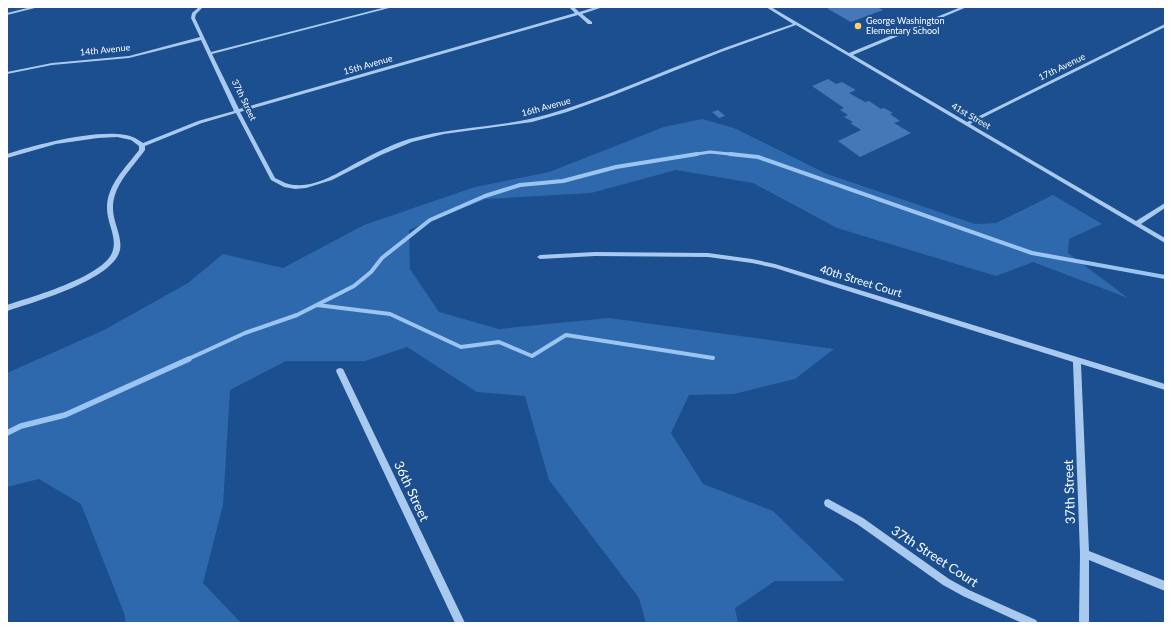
<svg xmlns="http://www.w3.org/2000/svg" width="1172" height="630" font-family="Lato,sans-serif">
<style>
.green{fill:#2e69ad}
.lines{fill:none;stroke-linecap:round;stroke-linejoin:round}
.stream-far2{stroke:#9cc4f0;stroke-width:3}
.stream-far1{stroke:#9cc4f0;stroke-width:4}
.stream{stroke:#9cc4f0;stroke-width:5.5}
.building{fill:#4478b7}
.minor{fill:#a9c9ee;fill-rule:evenodd}
.poi-dot{fill:#ffd166;stroke:#1b4f8f;stroke-width:1.5}
.labels{text-anchor:middle;stroke-width:4;stroke-linejoin:round;paint-order:stroke}
.far-poi-label{font-size:9px;fill:#fff;stroke:#1b4f8f;text-anchor:start}
.far-street-label{font-size:9px;fill:#fff;stroke:#1b4f8f}
.street-label{font-size:11px;fill:#fff;stroke:#1b4f8f}
.near-street-label{font-size:13px;fill:#fff;stroke:#1b4f8f}
</style>
<rect width="100%" height="100%" fill="#1b4f8f"/>
<path class="green" d="M 702,119 L 734,128 L 827,174 L 975,224 L 996,223 L 1053,195 L 1102,224 L 1069,239 L 1068,253 L 1128,298 L 1033,262 L 996,276 L 837,228 L 753,183 L 676,170 L 591,193 L 486,199 L 409,230 L 410,269 L 439,312 L 499,329 L 609,318 L 834,349 L 795,379 L 734,394 L 689,395 L 671,433 L 703,484 L 773,511 L 845,581 L 775,581 L 735,608 L 738,623 L 646,623 L 639,598 L 549,480 L 525,396 L 477,392 L 407,347 L 365,361 L 286,361 L 230,390 L 223,505 L 203,583 L 241,623 L 126,623 L 124,613 L 81,504 L 39,479 L 7,487 L 7,373 L 104,330 L 188,283 L 223,254 L 283,268 L 364,225 L 475,187 L 549,172 L 664,127 Z"/>
<g class="lines">
<path class="stream-far2" d="M 690,155 L 710,152 L 740,155"/>
<path class="stream-far1" d="M 730,154 L 758,157 L 1032,253 L 1165,277
M 317,305 L 390,314 L 461,347 L 499,342 L 532,356 L 566,335 L 713,358
M 186,360 L 245,333 L 297,315 L 354,286 L 371,272 L 382,258 L 430,220 L 485,196 L 520,185 L 563,181 L 616,167 L 697,154"/>
<path class="stream" d="M 7,433 L 21,426 L 65,415 L 189,359"/>
</g>
<path class="building" d="M 826,7 L 877,7 L 883,10 L 851,22 L 828,9 L 829,9 Z
M 828,79 L 836,84 L 842,82 L 856,90 L 849,93 L 865,102 L 869,101 L 881,109 L 884,108 L 893,113 L 890,114 L 900,121 L 894,123 L 911,133 L 860,157 L 838,141 L 861,130 L 850,123 L 853,122 L 844,117 L 848,115 L 840,110 L 844,108 L 812,86 Z
M 718,110 L 725,116 L 719,118 L 712,112 Z"/>
<g class="lines">
<path class="minor" d="M 31,7 L 39,7 L 7,15 L 7,13 Z
M 199,7 L 203,7 L 196,14 L 195,18 L 211,52 L 386,7 L 393,7 L 212,54 L 239,109 L 575,13 L 569,7 L 574,7 L 579,12 L 596,7 L 603,7 L 582,14 L 592,22 L 592,24 L 588,24 L 578,15 L 240,112 L 275,178 C 282,181 287,185 295,185 C 319,187 342,170 362,160 C 377,152 393,144 409,139 C 455,126 503,128 549,114 C 597,100 642,80 688,62 C 722,48 758,36 793,24 L 766,7 L 771,7 L 849,53 L 961,7 L 967,7 L 853,55 L 967,122 L 1165,24 L 1165,27 L 970,124 L 1136,221 L 1165,203 L 1165,208 L 1141,224 L 1165,238 L 1165,243 L 796,25 L 721,52 L 614,95 L 567,112 L 532,122 L 444,134 L 412,142 L 381,155 L 332,180 L 306,188 L 295,189 L 284,187 L 271,180 L 236,113 L 202,123 L 145,146 L 145,150 C 130,171 108,189 114,217 C 116,227 122,239 120,250 C 113,280 34,302 7,311 L 7,305 C 31,297 107,276 113,250 C 116,239 110,227 108,217 C 102,189 124,170 139,150 L 139,146 L 131,140 L 117,137 L 98,138 L 56,144 L 7,158 L 7,154 C 34,145 109,125 135,138 C 137,139 140,141 143,143 L 198,121 L 234,111 L 201,40 L 129,58 L 52,65 L 7,74 L 7,72 L 52,63 L 129,56 L 200,37 L 191,18 L 192,13 Z
M 595,252 L 708,253 L 752,259 L 775,264 L 1165,384 L 1165,390 L 1081,364 L 1089,551 L 1165,581 L 1165,591 L 1089,560 L 1089,623 L 1079,623 L 1080,554 L 1073,362 L 775,268 L 752,263 L 708,257 L 595,256 L 540,259 L 537,257 L 540,255 Z
M 340,368 L 343,369 L 344,371 L 465,623 L 455,623 L 336,371 L 337,369 Z
M 828,499 L 863,518 L 949,579 L 969,590 L 1036,620 L 1038,623 L 1022,623 L 963,596 L 943,585 L 857,524 L 825,506 L 824,503 L 825,500 Z"/>
</g>
<circle class="poi-dot" cx="858" cy="26" r="4"/>
<g class="labels">
<g class="far-poi-label">
<text x="866" y="24">George Washington<tspan x="866" dy="10">Elementary School</tspan></text>
</g>
<g class="far-street-label">
<text transform="translate(105 50) rotate(-6)" y="3">14th Avenue</text>
<text transform="translate(368 65) rotate(-16)" y="3">15th Avenue</text>
<text transform="translate(1062 67) rotate(-26)" y="3">17th Avenue</text>
<text transform="translate(244 100) rotate(64)" y="3">37th Street</text>
<text transform="translate(546 107) rotate(-15)" y="3">16th Avenue</text>
<text transform="translate(971 116) rotate(30)" y="3">41st Street</text>
</g>
<g class="street-label">
<text transform="translate(861 281) rotate(17)" y="4">40th Street Court</text>
</g>
<g class="near-street-label">
<text transform="translate(412 491) rotate(65)" y="5">36th Street</text>
<text transform="translate(1069 492) rotate(-92)" y="5">37th Street</text>
<text transform="translate(935 556) rotate(33)" y="5">37th Street Court</text>
</g>
</g>
<rect width="1172" height="630" fill="none" stroke="#ffffff" stroke-width="16"/>
</svg>
